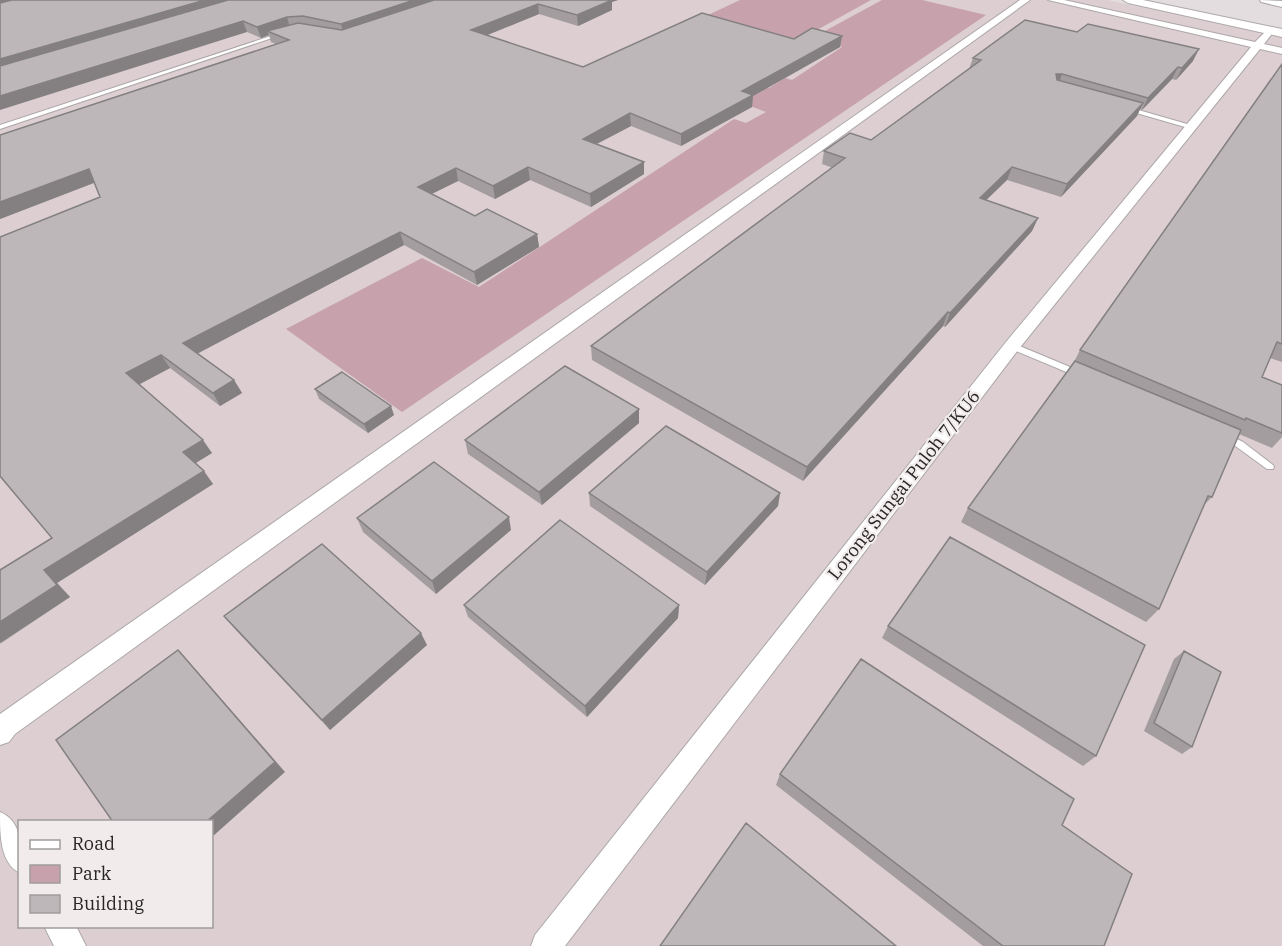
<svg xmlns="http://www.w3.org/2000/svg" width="1282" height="946" font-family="'IBM Plex Serif',serif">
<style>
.built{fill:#dcced1;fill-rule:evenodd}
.green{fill:#c7a1ac}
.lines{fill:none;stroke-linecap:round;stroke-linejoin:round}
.service-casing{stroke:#ada7a9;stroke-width:2}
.minor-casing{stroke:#ada7a9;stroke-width:2}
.tertiary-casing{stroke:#ada7a9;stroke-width:2}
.service{fill:#fff;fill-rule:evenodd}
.minor{fill:#fff;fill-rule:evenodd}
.tertiary{fill:#fff;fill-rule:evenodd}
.wall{fill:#a39d9f}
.shaded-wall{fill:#848082}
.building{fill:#bdb7b9;stroke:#848082;stroke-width:1.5}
.labels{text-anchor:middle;stroke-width:4.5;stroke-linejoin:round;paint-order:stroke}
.street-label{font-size:18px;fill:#272525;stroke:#f1ebec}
</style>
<rect width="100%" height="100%" fill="#e3dddf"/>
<path class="built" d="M 0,0 L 1107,0 L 1282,37 L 1282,946 L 0,946 ZM 20,822 L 212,822 L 212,926 L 20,926 Z"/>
<path class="green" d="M 740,0 L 871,0 L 797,41 L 706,16 Z
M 882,0 L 922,0 L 986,15 L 402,412 L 286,329 L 422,258 L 479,287 L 734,119 L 746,123 L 766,112 L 715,93 L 740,79 L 769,88 L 785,78 L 792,80 L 842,47 L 812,38 Z"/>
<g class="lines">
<defs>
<path id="service" d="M 280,33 L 284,34 L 0,129 L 0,125 Z
M 1128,107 L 1194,126 L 1195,127 L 1192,129 L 1126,110 L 1126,108 Z
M 1009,344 L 1015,344 L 1082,372 L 1083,374 L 1082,376 L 1076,376 L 1009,348 L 1008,346 Z
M 1227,434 L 1243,442 L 1273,465 L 1274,467 L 1273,469 L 1267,469 L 1223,437 L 1224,435 Z"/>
<path id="minor" d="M 1020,0 L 1030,0 L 15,734 L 9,742 L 0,745 L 0,714 Z
M 1048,0 L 1064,0 L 1255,42 L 1270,27 L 1275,30 L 1264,44 L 1282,48 L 1282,54 L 1260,49 L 1018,350 L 565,946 L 531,946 L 535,935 L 1006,342 L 1251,47 Z
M 1260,0 L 1282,1 L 1282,7 L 1261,2 Z
M 0,812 C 25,823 20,850 20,873 C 0,863 0,835 0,812 Z
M 44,926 L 76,926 L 86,946 L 54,946 Z"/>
<path id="tertiary" d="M 1123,0 L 1143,0 L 1282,29 L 1282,37 L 1128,3 Z"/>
</defs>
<use href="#service" class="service-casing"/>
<use href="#minor" class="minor-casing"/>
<use href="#tertiary" class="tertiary-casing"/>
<use href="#service" class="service"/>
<use href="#minor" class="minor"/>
<use href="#tertiary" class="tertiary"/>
</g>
<path class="wall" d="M 0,0 L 618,0 L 612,2 L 612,10 L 578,26 L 539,14 L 487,35 L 583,67 L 794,39 L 842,36 L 840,47 L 753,96 L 752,107 L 681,146 L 631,126 L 597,144 L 644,162 L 644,174 L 591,207 L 530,180 L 495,199 L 458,181 L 432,194 L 475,216 L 537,234 L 539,247 L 477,285 L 404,245 L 198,353 L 234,380 L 242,393 L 220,406 L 170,368 L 140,384 L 212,453 L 196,463 L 213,484 L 57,583 L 70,597 L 0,644 L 52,538 L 100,197 L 94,183 L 0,219 L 0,135 L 276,44 L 271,42 L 269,35 L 261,38 L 247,32 Z
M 973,58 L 1193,61 L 1176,80 L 1172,79 L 1142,110 L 1140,109 L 1137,116 L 1061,197 L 1007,180 L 986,200 L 1038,218 L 1032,231 L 945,327 L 943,326 L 803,481 L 592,360 L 591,346 L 833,168 L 822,164 L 824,151 L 871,140 L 969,69 Z
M 1282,64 L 1282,362 L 1270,358 L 1262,377 L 1282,385 L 1282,437 L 1272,448 L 1239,434 L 1212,497 L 1204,505 L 1159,609 L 1146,622 L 961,522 L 968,508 L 1074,362 L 1080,350 Z
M 315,389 L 394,415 L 368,433 L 319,399 Z
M 639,409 L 639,423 L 542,505 L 468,454 L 465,440 Z
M 589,493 L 780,493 L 778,506 L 705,585 L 590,506 Z
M 357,518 L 511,530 L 436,594 L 363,532 Z
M 464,605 L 679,605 L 678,618 L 587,717 L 468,617 Z
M 224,616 L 427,645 L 330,730 L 234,628 Z
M 888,626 L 1096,756 L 1083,766 L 882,638 Z
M 1184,651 L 1192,747 L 1182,754 L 1144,731 L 1174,659 Z
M 780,774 L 1062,825 L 1104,946 L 983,946 L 776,785 Z"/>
<path class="shaded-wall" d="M 0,0 L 32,0 L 0,9 Z
M 205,0 L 245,0 L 0,72 L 0,59 Z
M 414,0 L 447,0 L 344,35 L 341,24 Z
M 601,0 L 618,0 L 612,2 L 612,10 L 578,26 L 577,15 Z
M 538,4 L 539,14 L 473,41 L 471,30 Z
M 287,17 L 290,28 L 267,31 L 269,35 L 261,38 L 257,27 Z
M 243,21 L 247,32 L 0,110 L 0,96 Z
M 842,36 L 840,47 L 753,96 L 752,107 L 681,146 L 681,134 L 742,91 Z
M 1199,49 L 1193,61 L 1176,80 L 1182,68 Z
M 1178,67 L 1172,79 L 1142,110 L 1148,98 Z
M 1056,74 L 1062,74 L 1058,86 Z
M 1143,103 L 1137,116 L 1061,197 L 1067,184 Z
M 630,113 L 631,126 L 583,151 L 583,139 Z
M 644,162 L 644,174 L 591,207 L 590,194 Z
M 528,167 L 530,180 L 495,199 L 493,186 Z
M 1012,167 L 1007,180 L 975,211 L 980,198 Z
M 456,168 L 458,181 L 421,199 L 418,187 Z
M 89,169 L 96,182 L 0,219 L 0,202 Z
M 1038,218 L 1032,231 L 945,327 L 950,313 Z
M 400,232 L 404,245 L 191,357 L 183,343 Z
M 537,234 L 539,247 L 477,285 L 474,272 Z
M 948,312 L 943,326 L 803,481 L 807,467 Z
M 161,355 L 170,368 L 136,386 L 126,373 Z
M 234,380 L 242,393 L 220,406 L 213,393 Z
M 391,406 L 394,415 L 368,433 L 364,424 Z
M 639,409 L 639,423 L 542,505 L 539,492 Z
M 203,440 L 212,453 L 192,465 L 183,452 Z
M 204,471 L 213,484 L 57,583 L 70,597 L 0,643 L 0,622 L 44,570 Z
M 780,493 L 778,506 L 705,585 L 707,572 Z
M 509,517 L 511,530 L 436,594 L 432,581 Z
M 679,605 L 678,618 L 587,717 L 585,706 Z
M 421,633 L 427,645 L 330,730 L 322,720 Z
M 178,650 L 189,662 L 285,772 L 212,837 L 212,822 L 206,822 Z"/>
<path class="building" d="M 12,0 L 205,0 L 0,59 L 0,3 Z
M 228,0 L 414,0 L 341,24 L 303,16 L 287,17 L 257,27 L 243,21 L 0,96 L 0,66 Z
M 434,0 L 612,0 L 577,15 L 538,4 L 471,30 L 583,67 L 702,13 L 794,39 L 812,28 L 842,36 L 742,91 L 753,95 L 681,134 L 630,113 L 583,139 L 644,162 L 590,194 L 528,167 L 493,186 L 456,168 L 418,187 L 475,216 L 487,209 L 537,234 L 474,272 L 400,232 L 183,343 L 234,380 L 213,393 L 161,355 L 126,373 L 203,440 L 183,452 L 204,471 L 44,570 L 57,585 L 0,622 L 0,570 L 52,538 L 0,476 L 0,237 L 100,197 L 89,169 L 0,202 L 0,135 L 289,40 L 267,31 L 298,23 L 342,30 Z
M 1025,20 L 1077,32 L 1088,24 L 1199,49 L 1182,68 L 1178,67 L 1148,98 L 1062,74 L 1056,74 L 1057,80 L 1143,103 L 1067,184 L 1012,167 L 980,198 L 1038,218 L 950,313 L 948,312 L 807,467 L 591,346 L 845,158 L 824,151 L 850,133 L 871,140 L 981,60 L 973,58 Z
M 1282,64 L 1282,344 L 1277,342 L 1262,377 L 1282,385 L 1282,433 L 1246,418 L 1245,420 L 1080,350 Z
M 1075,361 L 1241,430 L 1212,497 L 1208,496 L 1159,609 L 968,508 Z
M 565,366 L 639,409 L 539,492 L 465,440 Z
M 342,372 L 391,406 L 364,424 L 315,389 Z
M 666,426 L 780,493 L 707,572 L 589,493 Z
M 434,462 L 509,517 L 432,581 L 357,518 Z
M 560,520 L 679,605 L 585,706 L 464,605 Z
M 950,537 L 1145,645 L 1096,756 L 888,626 Z
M 322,544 L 421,633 L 322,720 L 224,616 Z
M 178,650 L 275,762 L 206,822 L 113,822 L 56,740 Z
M 1184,651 L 1221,672 L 1192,747 L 1154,723 Z
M 861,659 L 1074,799 L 1062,825 L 1132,874 L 1104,946 L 1003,946 L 780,774 Z
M 746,823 L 896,946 L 660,946 Z"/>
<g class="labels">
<g class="street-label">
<text transform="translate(904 485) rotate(-52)" y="6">Lorong Sungai Puloh 7/KU6</text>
</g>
</g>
<rect x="18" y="820" width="195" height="108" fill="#f1ebec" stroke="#a09c9c" stroke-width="1.5"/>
<rect x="30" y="840" width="30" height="9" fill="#ffffff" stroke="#a09c9c" stroke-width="1.5"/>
<text x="72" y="850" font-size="18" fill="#272525">Road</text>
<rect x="30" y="865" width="30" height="18" fill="#c7a1ac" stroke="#a09c9c" stroke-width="1.5"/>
<text x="72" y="880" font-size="18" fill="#272525">Park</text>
<rect x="30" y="895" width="30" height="18" fill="#bdb7b9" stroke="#a09c9c" stroke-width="1.5"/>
<text x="72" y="910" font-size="18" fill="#272525">Building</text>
</svg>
